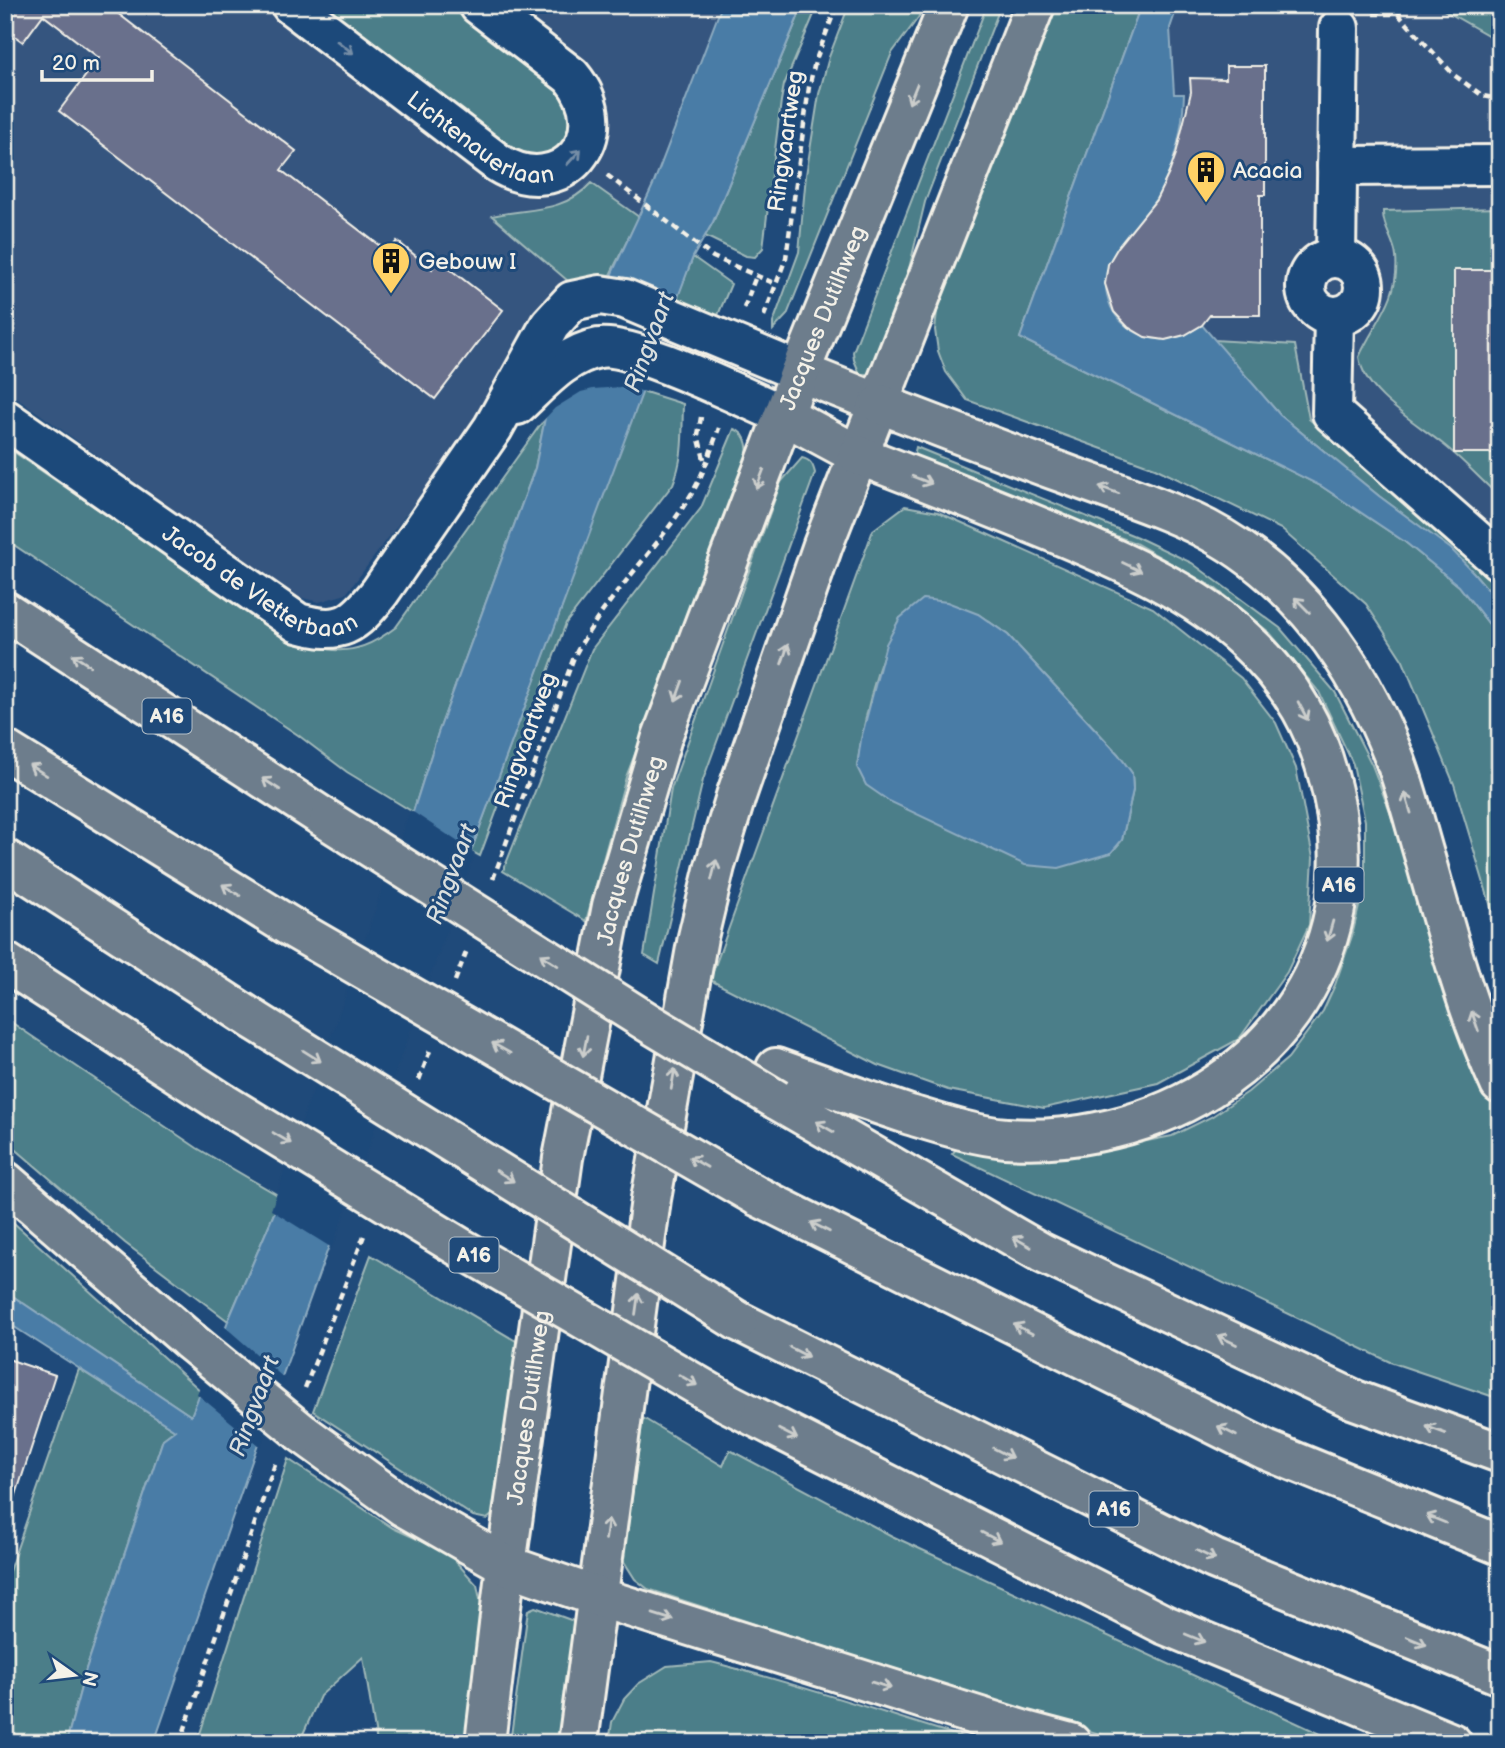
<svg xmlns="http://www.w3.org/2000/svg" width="1505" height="1748" font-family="'Balsamiq Sans',sans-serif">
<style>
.built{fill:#35557f}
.green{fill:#4c7e89;stroke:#a0b8b8;stroke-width:2;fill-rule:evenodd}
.water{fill:#497ca6;stroke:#8dabc0;stroke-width:2}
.pier{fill:#1f4a7a}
.building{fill:#69708c;stroke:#f4f1e8;stroke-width:2}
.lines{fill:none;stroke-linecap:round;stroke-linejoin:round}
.minor-casing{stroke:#f4f1e8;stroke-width:44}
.major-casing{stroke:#f4f1e8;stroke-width:44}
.highway-casing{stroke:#f4f1e8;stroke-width:44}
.path{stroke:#f4f1e8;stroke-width:4.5;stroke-dasharray:7 5;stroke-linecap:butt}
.minor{stroke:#1f4a7a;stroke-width:38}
.major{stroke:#6d7d8c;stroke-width:38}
.highway{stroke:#6d7d8c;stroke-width:38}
.highway-bridge-casing{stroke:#f4f1e8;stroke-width:44;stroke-linecap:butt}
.highway-bridge{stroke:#6d7d8c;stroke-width:38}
.oneway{stroke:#748da6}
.oneway2{stroke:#cccecc}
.labels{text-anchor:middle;stroke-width:6;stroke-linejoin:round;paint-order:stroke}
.shield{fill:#1f4a7a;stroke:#b4bfc7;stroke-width:2}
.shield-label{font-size:21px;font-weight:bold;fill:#f4f1e8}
.street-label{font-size:23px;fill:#f4f1e8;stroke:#1f4a7a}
.poi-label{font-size:23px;fill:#f4f1e8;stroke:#1f4a7a;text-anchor:start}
.water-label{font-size:24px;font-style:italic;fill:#dadfde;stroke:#1f4a7a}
</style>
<rect width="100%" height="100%" fill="#1f4a7a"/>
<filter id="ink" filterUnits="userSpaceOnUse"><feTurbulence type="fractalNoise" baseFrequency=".0143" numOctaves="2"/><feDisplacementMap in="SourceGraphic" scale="14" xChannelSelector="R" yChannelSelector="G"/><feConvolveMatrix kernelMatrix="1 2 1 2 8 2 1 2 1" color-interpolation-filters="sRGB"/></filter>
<g filter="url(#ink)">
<path class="built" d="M 5,5 L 736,5 L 627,283 L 558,312 L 346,594 L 319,602 L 291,595 L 5,389 Z
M 1124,5 L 1500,5 L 1500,669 L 1389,553 L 977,348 Z"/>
<path class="green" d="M 310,5 L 462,5 L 568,86 L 577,116 L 564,145 L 541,161 L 510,158 Z
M 803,5 L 818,5 L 784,85 L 781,101 L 763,248 L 755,257 L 746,256 L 705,236 L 713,222 Z
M 849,5 L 925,5 L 918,18 L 892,53 L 787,315 L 773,330 L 773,323 L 799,252 L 806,175 L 819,94 L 829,57 Z
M 987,5 L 1001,5 L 925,202 L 903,294 L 875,371 L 867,374 L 860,374 L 854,360 L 853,352 Z
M 1048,5 L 1141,5 L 1020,338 L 1321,486 L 1405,542 L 1459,586 L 1500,638 L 1500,937 L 1454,784 L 1403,661 L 1366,604 L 1281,529 L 1155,468 L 967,400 L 946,372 L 938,351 L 935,330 L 942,263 Z
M 1435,5 L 1500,5 L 1500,42 Z
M 591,183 L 639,217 L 609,277 L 575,287 L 492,216 C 529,208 564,213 591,183 Z
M 1500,208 L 1500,497 C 1481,480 1464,461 1444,445 C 1416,422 1365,395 1359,357 C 1374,323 1400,299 1396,257 C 1395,241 1382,227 1383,211 Z
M 693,257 L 731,284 L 716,320 L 675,303 Z
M 1214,340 L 1295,345 L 1309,419 L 1500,579 L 1500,604 L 1474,573 L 1451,550 L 1379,496 L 1280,415 Z
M 642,391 L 683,404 C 682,432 684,458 673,484 L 566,623 L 480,856 L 471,851 Z
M 545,418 L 535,468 L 438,733 L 413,812 L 347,772 L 298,735 L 5,539 L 5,446 C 66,487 126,529 187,570 C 221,594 287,642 327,649 C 354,654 375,643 396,627 Z
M 734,429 C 750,434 748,453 747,468 L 626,777 L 586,921 L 503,871 L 592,649 L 701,508 Z
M 916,447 L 1137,537 L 1192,563 L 1280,628 L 1335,692 L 1372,765 L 1391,815 L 1441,976 L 1465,1038 L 1500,1106 L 1500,1399 L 1390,1362 L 952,1154 L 957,1148 L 1086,1153 L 1172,1136 L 1211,1117 L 1248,1092 L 1288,1058 L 1323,1011 L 1335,985 L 1352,936 L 1365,881 L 1365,821 L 1353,764 L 1319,692 L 1270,633 L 1215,588 L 1135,543 L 913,459 Z
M 802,458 C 811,460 813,465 815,473 L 703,780 L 659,964 L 644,955 L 671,789 L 781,482 Z
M 905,506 L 938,512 L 1153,608 L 1241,678 L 1276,723 L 1296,768 L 1313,858 L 1309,925 L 1287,972 L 1239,1039 L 1158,1083 L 1044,1108 L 948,1090 L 878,1065 L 710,980 L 873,530 ZM 978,614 L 1008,635 L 1118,754 L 1132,773 L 1133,790 L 1122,840 L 1111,853 L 857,766 C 865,716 876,662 900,618 Z
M 5,1018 L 197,1148 L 281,1197 L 228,1321 L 125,1243 L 5,1140 Z
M 5,1215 L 202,1392 L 191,1416 L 5,1291 Z
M 371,1255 L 521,1344 L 497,1511 L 487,1519 L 473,1516 L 313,1411 Z
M 79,1369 L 175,1430 L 163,1439 L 86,1669 L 66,1743 L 5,1743 L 5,1583 Z
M 643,1418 L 723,1466 L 730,1450 L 892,1536 L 1340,1743 L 1131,1743 L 1034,1715 L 648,1589 L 635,1579 L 623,1560 Z
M 288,1459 L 393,1528 L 448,1553 L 477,1585 L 485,1623 L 469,1743 L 377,1743 L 363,1657 L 320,1696 L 299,1743 L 197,1743 Z
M 535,1607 L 579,1623 L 561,1743 L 510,1743 L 528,1610 Z
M 711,1662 C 803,1685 892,1716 982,1743 L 609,1743 L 612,1722 L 624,1699 L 638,1684 L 667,1666 Z"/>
<path class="water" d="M 722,5 L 803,5 L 713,222 L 693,257 L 471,851 L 260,1438 L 154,1743 L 66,1743 L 86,1669 L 163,1439 L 175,1430 L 5,1321 L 5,1291 L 191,1416 L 228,1321 L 281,1197 L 413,812 L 438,733 L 535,468 L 545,418 L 653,185 Z
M 1141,5 L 1178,5 L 1170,28 L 1174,94 L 1184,94 C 1183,129 1176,161 1160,192 C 1140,231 1089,256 1111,307 C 1117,320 1129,330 1142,335 C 1163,344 1183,338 1202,325 L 1280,415 L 1379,496 L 1451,549 L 1474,573 L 1500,604 L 1500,638 L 1459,586 L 1405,542 L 1321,486 L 1020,338 Z
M 923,599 L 947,602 L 978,614 L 1008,635 L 1118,754 L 1132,773 L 1133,790 L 1122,840 L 1111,853 L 1059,868 L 1025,865 L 889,801 L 866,785 L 857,767 L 861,739 L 886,644 L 900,618 Z"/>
<path class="pier" d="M 603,281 L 678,304 L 646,392 L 622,387 L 593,389 L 581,392 L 555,408 L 540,424 Z
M 410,810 L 475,853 L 474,855 L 332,1248 L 271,1210 Z
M 223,1325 L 285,1379 L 260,1446 L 197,1394 Z"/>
<path class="building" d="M 5,5 L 107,5 L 296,151 L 281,170 L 388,252 L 397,241 L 432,269 L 438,260 L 503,310 L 435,399 L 59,111 L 99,58 L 43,15 L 23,42 L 5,29 Z
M 1226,66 L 1265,66 L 1265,195 L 1260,195 L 1260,315 L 1210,315 L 1202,325 L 1185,335 L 1165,340 L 1145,337 L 1128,327 L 1114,312 L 1105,284 L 1108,264 L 1118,247 L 1156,200 L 1169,173 L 1176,154 L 1191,92 L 1190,78 L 1226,79 Z
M 1454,270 L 1500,270 L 1500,453 L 1454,453 Z
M 5,1358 L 55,1375 L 11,1510 L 5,1509 Z"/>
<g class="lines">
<defs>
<g id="minor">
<path id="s1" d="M 291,5 L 498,163 C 562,203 620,134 571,76 L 479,5"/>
<path d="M 1337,166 L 1500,165"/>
<path d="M 1336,257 L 1339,28"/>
<circle cx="1335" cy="287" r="29"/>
<path d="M 1334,316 L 1332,413 L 1500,561"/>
<path d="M 517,405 C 541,383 565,354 599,348 C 633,342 747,400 784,415"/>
<path id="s2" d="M 5,419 L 298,623 C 341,635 353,626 380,592 L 493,428 L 550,325 L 572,301 L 600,295 L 625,299 L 800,372"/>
</g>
<g id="major">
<path d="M 800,372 L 880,404"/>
<path d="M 784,415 L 858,455"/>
<path id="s3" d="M 485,1743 L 506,1565 L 563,1158 L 612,906 L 662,737 L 700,636 L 800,372 L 949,5"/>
<path d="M 578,1743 L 651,1199 L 698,937 L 715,866 L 736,796 L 823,545 L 1035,5"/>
</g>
<path id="highway" d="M 880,404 C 941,427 1002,451 1063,473 C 1111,491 1161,506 1206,529 C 1297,577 1358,664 1394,757 C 1407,790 1415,825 1425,858 C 1447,935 1467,1012 1500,1084
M 5,611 L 329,821
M 5,750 L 289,926
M 5,859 L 254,1020
M 5,962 L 223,1103
M 776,1068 C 820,1084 865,1100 910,1115 C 940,1124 973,1135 1006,1138 C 1035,1140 1068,1138 1097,1132 C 1263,1100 1370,959 1332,791 C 1318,729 1292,683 1245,640 C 1193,592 1126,563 1062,536 C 994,508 926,481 858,455
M 777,1100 L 1042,1253 L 1355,1400 L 1500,1453
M 5,1181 L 190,1341
M 757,1196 L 1266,1450 L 1500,1545
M 738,1321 L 1214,1559 L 1500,1675
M 728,1403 L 1165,1625 L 1452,1743
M 302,1433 L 404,1507 L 506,1565 L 598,1597 L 1022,1730 L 1071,1743"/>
</defs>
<use href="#minor" class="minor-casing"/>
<use href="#major" class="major-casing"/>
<use href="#highway" class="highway-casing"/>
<path class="path" d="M 1373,14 L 1398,14 L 1402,5
M 1398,14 L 1454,75 L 1483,96 L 1500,99
M 607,175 L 713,257 L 776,284
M 744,308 L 756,276
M 764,316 L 786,258 L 809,87 L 815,62 L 837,5
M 701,417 L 698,435 L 705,463
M 493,879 L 574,657 C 605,597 657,551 692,493 C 704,473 711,450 719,428
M 455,981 L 467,950
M 419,1080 L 431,1048
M 305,1388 L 365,1233
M 180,1743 L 276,1461"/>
<use href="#minor" class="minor"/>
<use href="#major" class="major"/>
<use href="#highway" class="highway"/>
<defs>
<path id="highway-bridge" d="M 329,821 L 649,1023 L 777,1100
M 289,926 L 757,1196
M 254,1020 L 738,1321
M 223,1103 L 461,1248 L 728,1403
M 190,1341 L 302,1433"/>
</defs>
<use href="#highway-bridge" class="highway-bridge-casing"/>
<use href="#highway-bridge" class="highway-bridge"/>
</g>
<defs><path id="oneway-shaft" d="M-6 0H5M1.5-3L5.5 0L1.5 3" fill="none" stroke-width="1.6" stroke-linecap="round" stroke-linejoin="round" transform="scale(1.75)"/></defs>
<g class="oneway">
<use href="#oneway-shaft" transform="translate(345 47) rotate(37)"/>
<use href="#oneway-shaft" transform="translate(574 157) rotate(-48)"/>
</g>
<g class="oneway2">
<use href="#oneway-shaft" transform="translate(913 94) rotate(112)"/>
<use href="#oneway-shaft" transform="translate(760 479) rotate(111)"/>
<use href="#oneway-shaft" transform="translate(922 480) rotate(21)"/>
<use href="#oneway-shaft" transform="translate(1109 490) rotate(-160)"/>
<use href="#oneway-shaft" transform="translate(1132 567) rotate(25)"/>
<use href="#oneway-shaft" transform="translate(1302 605) rotate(-135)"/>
<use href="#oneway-shaft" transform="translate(785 654) rotate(-71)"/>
<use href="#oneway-shaft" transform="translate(81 660) rotate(-147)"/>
<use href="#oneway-shaft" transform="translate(679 691) rotate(110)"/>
<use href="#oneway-shaft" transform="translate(1303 711) rotate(62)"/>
<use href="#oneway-shaft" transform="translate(38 770) rotate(-148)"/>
<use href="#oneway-shaft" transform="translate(271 784) rotate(-147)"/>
<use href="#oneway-shaft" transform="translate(1408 803) rotate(-107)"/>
<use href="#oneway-shaft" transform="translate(714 870) rotate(-76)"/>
<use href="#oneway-shaft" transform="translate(231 890) rotate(-148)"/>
<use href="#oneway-shaft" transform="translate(1330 931) rotate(106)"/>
<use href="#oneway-shaft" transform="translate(549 960) rotate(-148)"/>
<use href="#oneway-shaft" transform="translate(1475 1021) rotate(-109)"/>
<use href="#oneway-shaft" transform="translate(585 1046) rotate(101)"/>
<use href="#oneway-shaft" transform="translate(501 1048) rotate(-150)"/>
<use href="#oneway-shaft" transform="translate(312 1056) rotate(32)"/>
<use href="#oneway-shaft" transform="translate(673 1079) rotate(-80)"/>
<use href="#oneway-shaft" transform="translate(825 1127) rotate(-150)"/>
<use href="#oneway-shaft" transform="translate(282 1138) rotate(31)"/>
<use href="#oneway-shaft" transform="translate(698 1162) rotate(-150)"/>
<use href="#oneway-shaft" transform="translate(505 1176) rotate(32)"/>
<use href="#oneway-shaft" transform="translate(820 1227) rotate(-153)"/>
<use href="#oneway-shaft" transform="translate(1022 1242) rotate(-150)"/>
<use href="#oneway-shaft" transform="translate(637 1304) rotate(-82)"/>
<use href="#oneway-shaft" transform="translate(1023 1329) rotate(-153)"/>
<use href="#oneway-shaft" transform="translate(1227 1340) rotate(-155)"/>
<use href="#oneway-shaft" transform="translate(799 1352) rotate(27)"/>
<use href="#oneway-shaft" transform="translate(688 1380) rotate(30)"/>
<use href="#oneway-shaft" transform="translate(1436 1430) rotate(-160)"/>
<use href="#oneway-shaft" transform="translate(1227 1431) rotate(-153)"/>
<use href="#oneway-shaft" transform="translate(788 1434) rotate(27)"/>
<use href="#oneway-shaft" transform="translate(1003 1453) rotate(27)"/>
<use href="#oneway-shaft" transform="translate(1436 1519) rotate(-158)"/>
<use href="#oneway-shaft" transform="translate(607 1529) rotate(-82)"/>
<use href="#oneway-shaft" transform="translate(991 1537) rotate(27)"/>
<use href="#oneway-shaft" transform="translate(1206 1555) rotate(26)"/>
<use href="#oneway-shaft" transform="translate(663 1617) rotate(17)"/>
<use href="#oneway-shaft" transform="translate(1195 1638) rotate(22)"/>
<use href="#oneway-shaft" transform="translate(1417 1641) rotate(22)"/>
<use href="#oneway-shaft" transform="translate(881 1685) rotate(17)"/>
</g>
</g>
<defs>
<symbol id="building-pin" viewBox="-11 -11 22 30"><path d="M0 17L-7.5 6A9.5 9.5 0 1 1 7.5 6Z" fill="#ffd166" stroke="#1f4a7a"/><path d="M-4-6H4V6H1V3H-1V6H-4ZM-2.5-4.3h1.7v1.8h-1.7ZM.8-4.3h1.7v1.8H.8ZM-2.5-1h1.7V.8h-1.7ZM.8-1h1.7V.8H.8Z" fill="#111"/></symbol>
</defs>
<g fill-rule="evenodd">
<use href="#building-pin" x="1184" y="148" width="44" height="60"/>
<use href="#building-pin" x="369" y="239" width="44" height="60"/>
</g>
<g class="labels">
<g class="shield">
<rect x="142.5" y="698.5" width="49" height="35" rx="5"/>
<rect x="1314.5" y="867.5" width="49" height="35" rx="5"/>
<rect x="449.5" y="1237.5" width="49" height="35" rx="5"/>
<rect x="1089.5" y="1491.5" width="49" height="35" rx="5"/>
</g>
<g class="shield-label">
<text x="167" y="723">A16</text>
<text x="1339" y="892">A16</text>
<text x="474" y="1262">A16</text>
<text x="1114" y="1516">A16</text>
</g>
<g class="street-label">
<text dy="8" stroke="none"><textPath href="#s1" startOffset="234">Lichtenauerlaan</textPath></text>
<text transform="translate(785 141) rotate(-82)" y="8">Ringvaartweg</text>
<text dy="8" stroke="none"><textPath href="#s3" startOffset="1472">Jacques Dutilhweg</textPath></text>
<text dy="8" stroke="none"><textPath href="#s2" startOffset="306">Jacob de Vletterbaan</textPath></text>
<text transform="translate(525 740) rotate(-70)" y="8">Ringvaartweg</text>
<text dy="8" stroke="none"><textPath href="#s3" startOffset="905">Jacques Dutilhweg</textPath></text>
<text dy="8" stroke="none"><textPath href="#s3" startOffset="338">Jacques Dutilhweg</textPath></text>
</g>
<g class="poi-label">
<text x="1233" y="178">Acacia</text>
<text x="418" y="269">Gebouw I</text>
</g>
<g class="water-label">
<text transform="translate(649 342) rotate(-70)" y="8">Ringvaart</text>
<text transform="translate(451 874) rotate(-70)" y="8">Ringvaart</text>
<text transform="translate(254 1406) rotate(-70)" y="8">Ringvaart</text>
</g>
</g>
<rect width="1505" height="1748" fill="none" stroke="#1f4a7a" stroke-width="28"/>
<rect x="14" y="14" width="1477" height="1720" fill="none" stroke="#f4f1e8" stroke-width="2.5" filter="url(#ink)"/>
<g transform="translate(74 1675) rotate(104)" stroke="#1f4a7a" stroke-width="5" paint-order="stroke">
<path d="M0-5L12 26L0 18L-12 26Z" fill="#f4f1e8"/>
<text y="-10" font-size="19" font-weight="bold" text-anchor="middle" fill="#f4f1e8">N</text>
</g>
<path d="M42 70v10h110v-10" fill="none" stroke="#f4f1e8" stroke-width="3.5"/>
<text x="52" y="70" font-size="21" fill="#f4f1e8" stroke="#1f4a7a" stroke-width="5" paint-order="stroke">20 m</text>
</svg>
